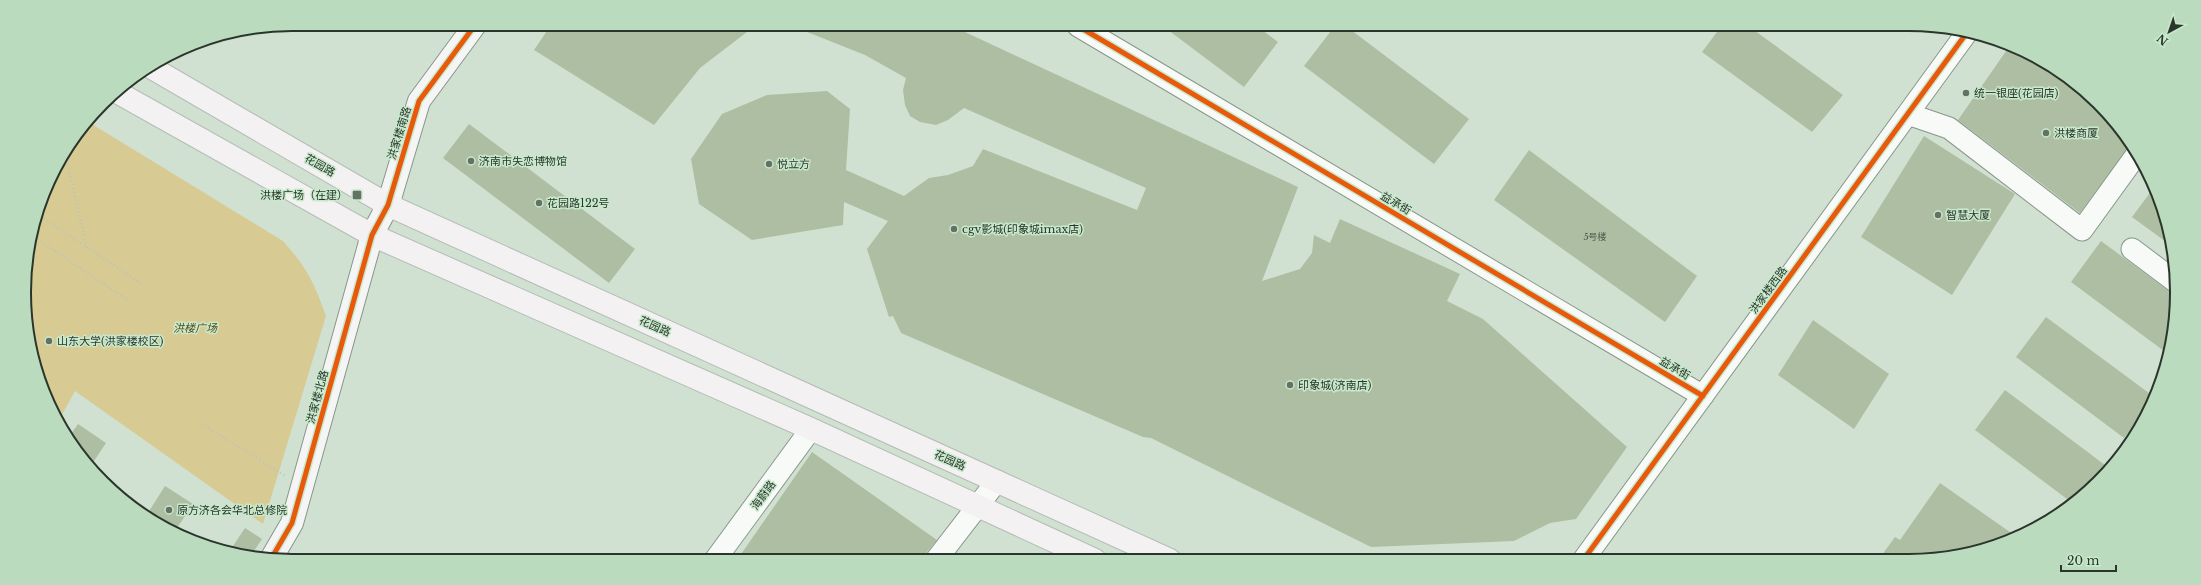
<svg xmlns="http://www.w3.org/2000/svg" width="2201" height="585" font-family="'Libre Baskerville','Noto Sans SC',serif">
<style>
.green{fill:#d7cb93}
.building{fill:#aebea2}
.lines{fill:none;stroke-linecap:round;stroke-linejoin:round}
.street-casing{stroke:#88968a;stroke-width:23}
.secondary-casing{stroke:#88968a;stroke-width:24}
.primary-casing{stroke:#b4bdb5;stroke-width:24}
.path{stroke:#bcc3bd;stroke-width:2.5;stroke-dasharray:1 3;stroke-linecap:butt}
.street{stroke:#f8faf8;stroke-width:21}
.secondary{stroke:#f5f5f6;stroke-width:22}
.primary{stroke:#f3f1f2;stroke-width:22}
.cycleway-casing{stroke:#c8e9cc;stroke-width:8}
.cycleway{stroke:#e8590c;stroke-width:5}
.poi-dot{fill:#647265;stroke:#c8e9cc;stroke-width:1.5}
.labels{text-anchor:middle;stroke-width:3;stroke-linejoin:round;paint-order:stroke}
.number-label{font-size:9px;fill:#4b5849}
.poi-label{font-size:11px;fill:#2a362b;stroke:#c8e9cc;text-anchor:start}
.street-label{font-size:11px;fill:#2a362b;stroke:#c8e9cc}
.park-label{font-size:11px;font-style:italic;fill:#5a4815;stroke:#c8e9cc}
.rim{fill:none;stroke:#2a362b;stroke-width:2}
</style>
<rect width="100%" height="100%" fill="#d0e1d2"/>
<path class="green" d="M 87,121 L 283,241 C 307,268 314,282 326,316 L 263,524 L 75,391 L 58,422 L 52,411 L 33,362 L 25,275 L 33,223 L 52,174 L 79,129 Z"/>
<path class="building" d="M 551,25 L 756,25 L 700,68 L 654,125 L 534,50 Z
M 792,26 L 952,26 L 1298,187 L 1262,281 L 1300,269 L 1312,253 L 1314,235 L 1330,243 L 1340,219 L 1460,274 L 1447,301 L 1483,319 L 1627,447 L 1576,519 L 1550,523 L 1514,541 L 1371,547 L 1151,438 L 1143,437 L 901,333 L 893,316 L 889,317 L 867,249 L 888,221 L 844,202 L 843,225 L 752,240 L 699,204 L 691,159 L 722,114 L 767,95 L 827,91 L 850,109 L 846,170 L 904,196 L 929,178 L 948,175 L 973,166 L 983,149 L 1137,210 L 1146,188 L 964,108 L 948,120 L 936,125 L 920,122 L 910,116 L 905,105 L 903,90 L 906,78 L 865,55 Z
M 1164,27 L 1258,27 L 1278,42 L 1244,87 Z
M 1334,27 L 1347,27 L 1469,119 L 1434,164 L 1304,66 Z
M 1720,28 L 1751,28 L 1843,95 L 1812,132 L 1702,52 Z
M 2011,44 L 2057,69 L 2098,102 L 2132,143 L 2080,213 L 1958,120 Z
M 469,124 L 635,249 L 609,283 L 443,158 Z
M 1924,136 L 2015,194 L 1952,295 L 1861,237 Z
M 1529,150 L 1697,276 L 1665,322 L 1494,200 Z
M 2155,186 L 2172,240 L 2173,247 L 2132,217 Z
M 2101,241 L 2177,297 L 2172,345 L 2168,354 L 2071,282 Z
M 2046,317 L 2153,396 L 2150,402 L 2124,438 L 2016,357 Z
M 1813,320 L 1889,374 L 1854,429 L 1778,375 Z
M 2005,390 L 2109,468 L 2098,483 L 2071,502 L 1975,430 Z
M 78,424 L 106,443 L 90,467 L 79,456 L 68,438 Z
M 812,452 L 937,540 L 926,553 L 924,560 L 737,560 Z
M 1940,483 L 2017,537 L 1943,559 L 1879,559 L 1895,537 L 1900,540 Z
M 165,486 L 193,504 L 175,531 L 158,525 L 146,516 Z
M 245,528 L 262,539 L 250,557 L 229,552 Z"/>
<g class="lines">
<defs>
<path id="street" d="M 1078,26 L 1703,396
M 1908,114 L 1949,128 L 2082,230 L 2137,154
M 2132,249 L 2176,282
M 1584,559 L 1968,31
M 715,560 L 811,429
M 936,560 L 997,481"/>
<path id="secondary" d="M 271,559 L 292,523 L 372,235 L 388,205 L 419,101 L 475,25"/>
<path id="primary" d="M 152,68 L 388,205 L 1170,560
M 115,91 L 372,235 L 811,429 L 1095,560"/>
</defs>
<use href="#street" class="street-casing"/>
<use href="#secondary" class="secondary-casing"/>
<use href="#primary" class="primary-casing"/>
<path class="path" d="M 65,153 L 87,248
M 37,214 L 142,284
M 31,235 L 129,301
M 202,424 L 285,476"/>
<use href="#street" class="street"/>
<use href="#secondary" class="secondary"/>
<use href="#primary" class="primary"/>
<defs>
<path id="cycleway" d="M 1078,26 L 1703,396
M 271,559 L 292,523 L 372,235 L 388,205 L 419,101 L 475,25
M 1584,559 L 1968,31"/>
</defs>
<use href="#cycleway" class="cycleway-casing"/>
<use href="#cycleway" class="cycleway"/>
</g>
<g class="poi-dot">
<circle cx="1966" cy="93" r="4"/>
<circle cx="2046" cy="133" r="4"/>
<circle cx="471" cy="161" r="4"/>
<circle cx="769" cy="164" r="4"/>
<rect x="352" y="190" width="10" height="10" rx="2"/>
<circle cx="539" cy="203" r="4"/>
<circle cx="1938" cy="215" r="4"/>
<circle cx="954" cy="229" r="4"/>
<circle cx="49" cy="341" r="4"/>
<circle cx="1290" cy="385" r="4"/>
<circle cx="169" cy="510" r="4"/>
</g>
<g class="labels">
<g class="number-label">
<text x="1595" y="240">5号楼</text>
</g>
<g class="poi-label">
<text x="1974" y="97">统一银座(花园店)</text>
<text x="2054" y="137">洪楼商厦</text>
<text x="479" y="165">济南市失恋博物馆</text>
<text x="777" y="168">悦立方</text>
<text x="348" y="199" text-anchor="end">洪楼广场（在建）</text>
<text x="547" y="207">花园路122号</text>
<text x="1946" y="219">智慧大厦</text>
<text x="962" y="233">cgv影城(印象城imax店)</text>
<text x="57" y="345">山东大学(洪家楼校区)</text>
<text x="1298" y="389">印象城(济南店)</text>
<text x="177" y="514">原方济各会华北总修院</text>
</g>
<g class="street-label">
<text transform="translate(399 133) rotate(-73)" y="4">洪家楼南路</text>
<text transform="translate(320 165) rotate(30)" y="4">花园路</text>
<text transform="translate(1396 203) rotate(31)" y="4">益承街</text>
<text transform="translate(1768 290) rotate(-54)" y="4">洪家楼西路</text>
<text transform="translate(655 326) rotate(24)" y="4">花园路</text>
<text transform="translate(1675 368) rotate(31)" y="4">益承街</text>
<text transform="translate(317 397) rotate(-75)" y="4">洪家楼北路</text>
<text transform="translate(950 460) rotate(24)" y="4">花园路</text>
<text transform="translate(763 495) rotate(-54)" y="4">海蔚路</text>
</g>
<g class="park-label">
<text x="195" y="332">洪楼广场</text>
</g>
</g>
<path d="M0 0H2201V585H0ZM292 31H1909A261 261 0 0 1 2170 292V293A261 261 0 0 1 1909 554H292A261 261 0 0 1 31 293V292A261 261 0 0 1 292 31Z" fill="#bbdbbf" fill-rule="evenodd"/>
<path class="rim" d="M292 31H1909A261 261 0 0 1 2170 292V293A261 261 0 0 1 1909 554H292A261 261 0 0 1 31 293V292A261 261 0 0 1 292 31Z"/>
<g transform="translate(2169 32) rotate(220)" stroke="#c8e9cc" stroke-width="3" paint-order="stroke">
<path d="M0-3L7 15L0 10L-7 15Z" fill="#2a362b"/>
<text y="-6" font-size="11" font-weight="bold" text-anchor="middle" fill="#2a362b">N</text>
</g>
<path d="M2061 565v6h55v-6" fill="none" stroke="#2a362b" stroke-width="2"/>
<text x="2067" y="565" font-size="12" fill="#2a362b" stroke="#c8e9cc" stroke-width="3" paint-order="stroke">20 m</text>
</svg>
